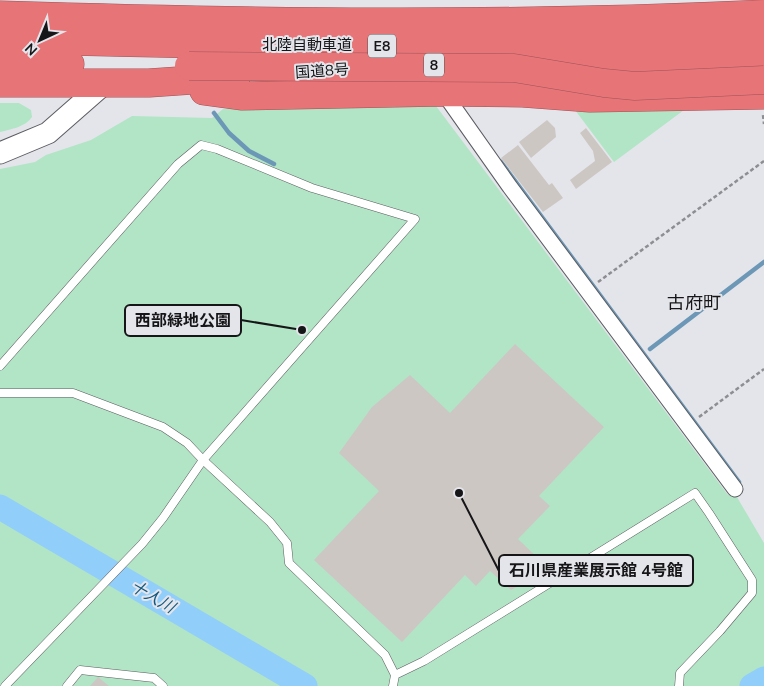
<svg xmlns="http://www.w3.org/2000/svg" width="764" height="686" font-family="'Nunito Sans','Noto Sans JP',sans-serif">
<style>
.green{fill:#b1e5c5}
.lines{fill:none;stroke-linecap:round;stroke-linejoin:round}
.stream{stroke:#6d97b6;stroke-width:4.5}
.river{stroke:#92cefa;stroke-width:25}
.building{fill:#cdc7c4}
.lane-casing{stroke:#5b5c61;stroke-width:9}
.street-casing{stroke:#5b5c61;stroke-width:17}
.secondary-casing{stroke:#5b5c61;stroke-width:23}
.highway-casing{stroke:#9e5356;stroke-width:29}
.path{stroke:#8d8e92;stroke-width:2.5;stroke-dasharray:4 2.5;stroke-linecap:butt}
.lane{stroke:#fff;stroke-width:8}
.street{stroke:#fff;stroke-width:15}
.secondary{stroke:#fff;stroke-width:21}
.highway{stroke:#e77477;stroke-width:28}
.highway-bridge-casing{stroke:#9e5356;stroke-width:29;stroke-linecap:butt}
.highway-bridge{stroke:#e77477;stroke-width:28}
.labels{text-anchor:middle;stroke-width:4;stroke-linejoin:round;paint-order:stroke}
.shield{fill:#e4e5eb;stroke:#545457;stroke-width:1}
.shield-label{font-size:14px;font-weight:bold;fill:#161618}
.street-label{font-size:15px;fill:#161618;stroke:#e4e5eb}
.water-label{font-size:16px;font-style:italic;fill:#105880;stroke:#e4e5eb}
.quarter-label{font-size:18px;fill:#161618;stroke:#e4e5eb}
.leader{fill:none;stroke:#161618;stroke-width:2}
.callout-dot{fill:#161618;stroke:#e4e5eb;stroke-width:2}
.callout{fill:#e4e5eb;stroke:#161618;stroke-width:2}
.callout-label{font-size:16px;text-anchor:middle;font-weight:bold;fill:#161618}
</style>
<rect width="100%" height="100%" fill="#e4e5eb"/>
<path class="green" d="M 0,103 L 19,103 L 31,110 L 32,117 C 25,127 12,129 0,132 Z
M 436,106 L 728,495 L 734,492 L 764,543 L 764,686 L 0,686 L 0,169 L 35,162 L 46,155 L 91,140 L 132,116 L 212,118 L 223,109 Z
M 575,110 L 684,110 L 614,162 Z"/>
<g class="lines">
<path class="stream" d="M 214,113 L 229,133 L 249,151 L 274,164
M 501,162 L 739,482
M 650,349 L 764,262"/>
<path class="river" d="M 0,507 L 305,686
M 752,686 L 764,679"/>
</g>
<path class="building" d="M 547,120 L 555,128 L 556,137 L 531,158 L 519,142 Z
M 586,128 L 612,162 L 576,189 L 570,180 L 595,161 L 593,151 L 580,133 Z
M 518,145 L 549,185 L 552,183 L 563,198 L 543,212 L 501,158 Z
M 515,344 L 604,427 L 539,496 L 550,506 L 518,539 L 539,559 L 529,580 L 511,590 L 490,571 L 476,586 L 465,575 L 402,642 L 314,560 L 379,491 L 339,453 L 372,407 L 410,375 L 450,413 Z
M 98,677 L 109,686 L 90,686 Z"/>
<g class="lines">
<defs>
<path id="lane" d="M 0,366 L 178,164 L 201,145 L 217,149 L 312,188 L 415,219 L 203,460 L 270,522 L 287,543 L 289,563 L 385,655 L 395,675 L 393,686
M 0,393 L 73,393 L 163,427 L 187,443 L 203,460 L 163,518 L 142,544 L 5,686
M 395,675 L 424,661 L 695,493 L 709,513 L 752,580 L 752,593 L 720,631 L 680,673 L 679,686
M 67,686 L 80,670 L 154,678 L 163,686"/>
<path id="street" d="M 443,92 L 510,187 L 735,489"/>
<path id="secondary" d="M 0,153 L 48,133 L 105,83"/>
<path id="highway" d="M 0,15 C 255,23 510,26 764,14
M 0,39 C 255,47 509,49 764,39
M 0,63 L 70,64
M 553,66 L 594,67 L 764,60
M 0,83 L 149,83 L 236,77
M 204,91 L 241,96 L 443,92 L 523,93 L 590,98 L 764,95"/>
</defs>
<use href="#lane" class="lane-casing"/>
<use href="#street" class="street-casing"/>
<use href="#secondary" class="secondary-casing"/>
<use href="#highway" class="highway-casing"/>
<path class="path" d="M 763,115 L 764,124
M 598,282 L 764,161
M 699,417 L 764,369"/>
<use href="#lane" class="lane"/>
<use href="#street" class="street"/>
<use href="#secondary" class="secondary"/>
<use href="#highway" class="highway"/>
<defs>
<path id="highway-bridge" d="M 189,66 L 514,68 L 604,83 L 635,86 L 764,80"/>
</defs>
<use href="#highway-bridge" class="highway-bridge-casing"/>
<use href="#highway-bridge" class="highway-bridge"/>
</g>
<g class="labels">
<g class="shield">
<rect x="368" y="34.5" width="28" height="23" rx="4"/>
<rect x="424" y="53.5" width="20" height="23" rx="4"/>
</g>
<g class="shield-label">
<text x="382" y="51">E8</text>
<text x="434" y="70">8</text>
</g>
<g class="street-label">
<text x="307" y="50">北陸自動車道</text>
<text transform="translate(322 71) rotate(-4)" y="5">国道8号</text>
</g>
<g class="water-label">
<text transform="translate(153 596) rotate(30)" y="6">十人川</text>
</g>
<g class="quarter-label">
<text x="694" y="309">古府町</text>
</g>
</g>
<path class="leader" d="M302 330L241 320M459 493L499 571"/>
<g class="callout-dot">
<circle cx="302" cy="330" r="5"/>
<circle cx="459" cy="493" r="5"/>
</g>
<g class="callout">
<rect x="125" y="305" width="116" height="31" rx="5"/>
<rect x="499" y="555" width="194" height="31" rx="5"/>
</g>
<g class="callout-label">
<text x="183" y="326">西部緑地公園</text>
<text x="596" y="576">石川県産業展示館 4号館</text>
</g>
<g transform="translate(40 40) rotate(224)" stroke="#e4e5eb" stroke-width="4" paint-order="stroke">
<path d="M0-4L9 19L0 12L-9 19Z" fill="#161618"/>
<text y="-8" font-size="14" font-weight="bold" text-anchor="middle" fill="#161618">N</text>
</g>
</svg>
